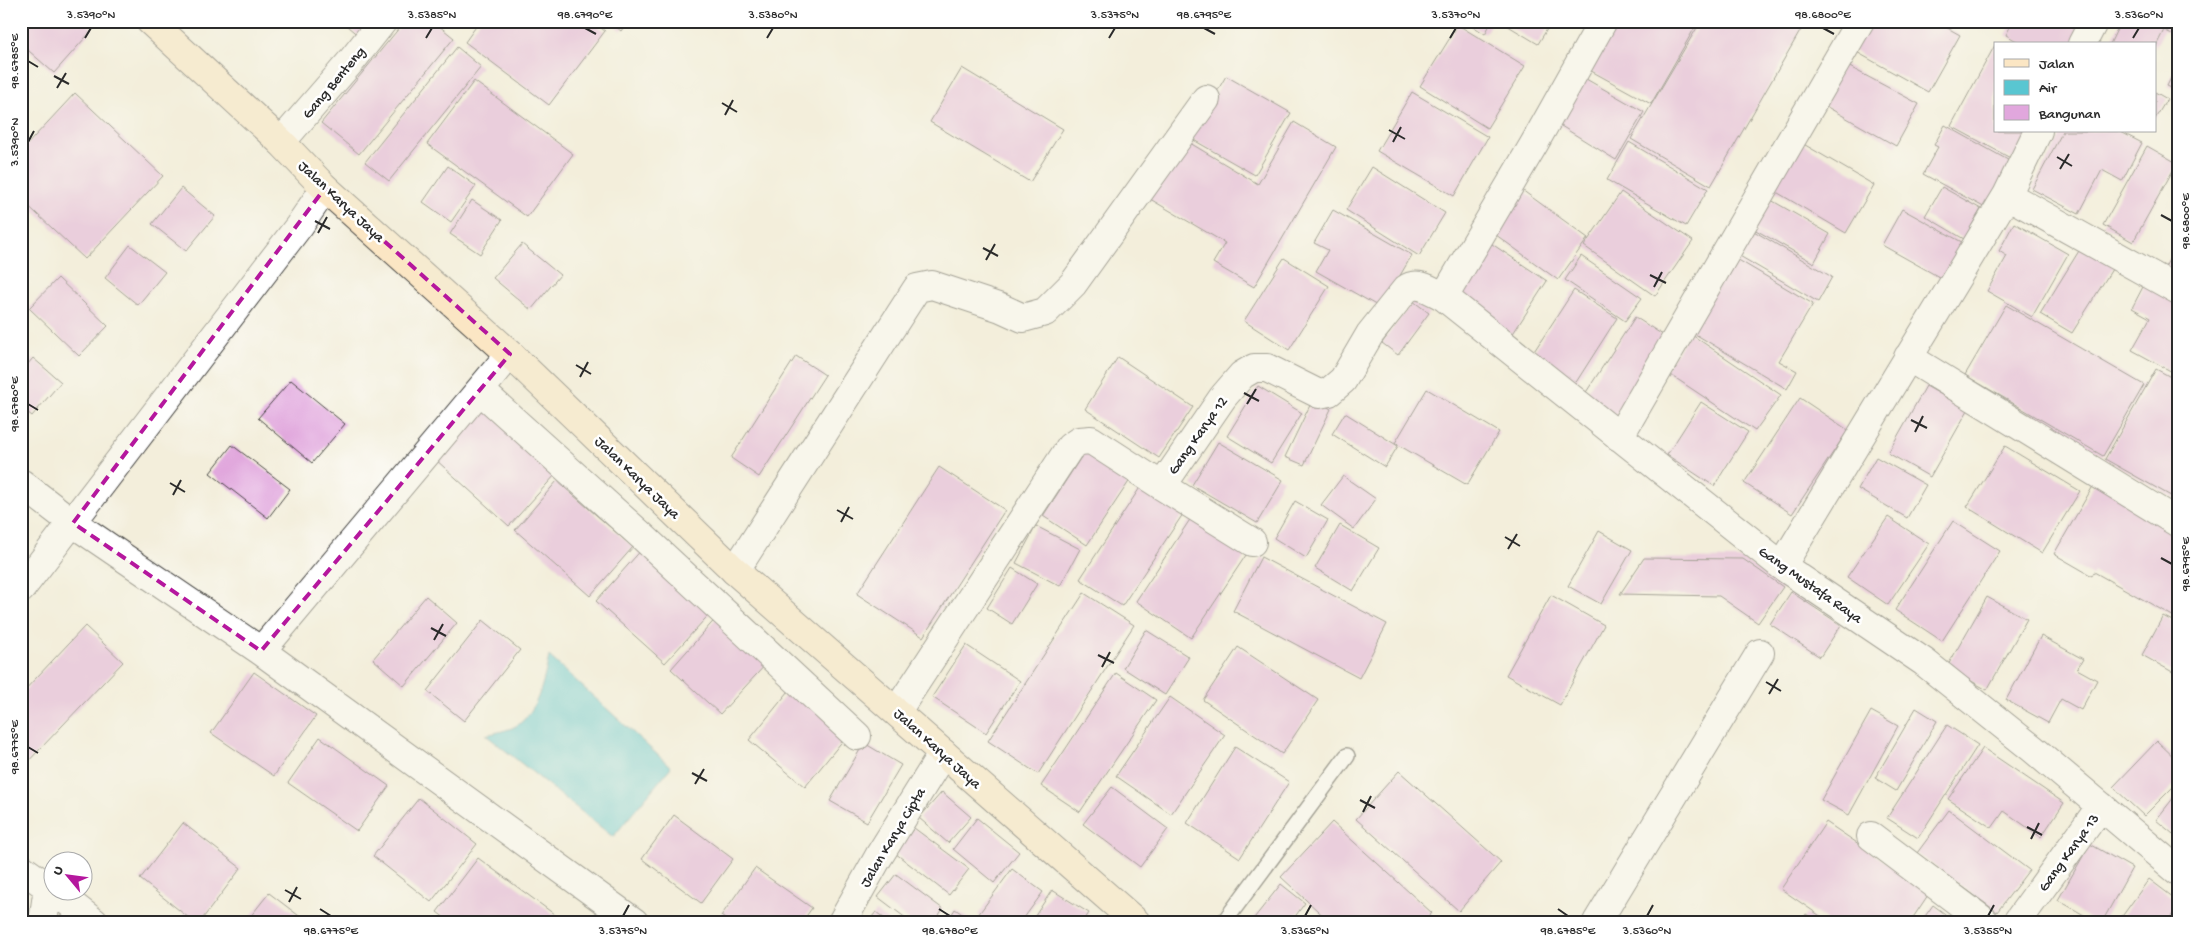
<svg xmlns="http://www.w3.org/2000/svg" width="2199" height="943" font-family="'Gochi Hand',sans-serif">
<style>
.water{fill:#59c6d1;stroke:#42787e}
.building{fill:#e1a7dd}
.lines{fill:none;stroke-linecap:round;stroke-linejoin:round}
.lane-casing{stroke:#494845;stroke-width:18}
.street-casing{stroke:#494845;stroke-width:30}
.secondary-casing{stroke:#494845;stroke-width:30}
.lane{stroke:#fff;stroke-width:15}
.street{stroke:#fff;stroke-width:28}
.secondary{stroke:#fbe6c4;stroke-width:28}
.marked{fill:none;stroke:#b5179e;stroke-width:4;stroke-dasharray:10 6;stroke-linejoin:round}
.ticks{fill:none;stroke:#2b2b2b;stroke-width:2}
.labels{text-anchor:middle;stroke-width:5;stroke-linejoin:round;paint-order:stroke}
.street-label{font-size:15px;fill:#2b2b2b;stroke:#fff}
.neatline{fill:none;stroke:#2b2b2b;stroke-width:2}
.ticks-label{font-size:12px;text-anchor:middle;fill:#2b2b2b}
</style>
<rect width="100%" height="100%" fill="#fff"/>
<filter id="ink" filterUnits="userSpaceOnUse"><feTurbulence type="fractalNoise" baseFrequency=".02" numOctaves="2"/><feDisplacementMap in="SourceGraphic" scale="10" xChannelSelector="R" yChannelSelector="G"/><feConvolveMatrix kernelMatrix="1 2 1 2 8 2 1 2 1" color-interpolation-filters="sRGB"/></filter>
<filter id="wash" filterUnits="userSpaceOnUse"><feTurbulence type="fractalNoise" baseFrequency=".0096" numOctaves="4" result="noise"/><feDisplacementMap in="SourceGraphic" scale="20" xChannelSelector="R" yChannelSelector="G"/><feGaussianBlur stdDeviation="1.12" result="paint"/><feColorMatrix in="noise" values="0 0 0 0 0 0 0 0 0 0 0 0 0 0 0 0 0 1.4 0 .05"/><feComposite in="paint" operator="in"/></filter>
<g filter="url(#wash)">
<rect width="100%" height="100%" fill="#f3eedb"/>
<path class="water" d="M 549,656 L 671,767 L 613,837 L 486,735 C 494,733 504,731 512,728 C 537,717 544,680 549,656 Z"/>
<g id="blocks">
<path class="building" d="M 21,21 L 84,21 L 93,29 L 54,73 L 21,44 Z
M 341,21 L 372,21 L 360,37 Z
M 405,21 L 433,21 L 454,38 L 359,154 L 321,123 Z
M 480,21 L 591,21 L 605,31 L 549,105 L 465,42 Z
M 609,21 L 628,21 L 621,31 Z
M 1465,21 L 1492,21 L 1485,34 Z
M 1500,21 L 1552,21 L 1538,44 Z
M 1611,21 L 1698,22 L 1651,104 L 1584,67 Z
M 1701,21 L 1806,21 L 1711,186 L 1631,139 Z
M 1871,21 L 1935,21 L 1960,35 L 1928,92 L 1853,50 Z
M 2013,21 L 2069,21 L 2086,31 L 2079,44 L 2022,44 L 2006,35 Z
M 2121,21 L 2178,21 L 2178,37 L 2164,30 L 2155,48 L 2155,44 L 2110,44 Z
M 1458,25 L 1525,66 L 1487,128 L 1420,86 Z
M 1995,45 L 1995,131 L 2032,131 L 2016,161 L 1951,126 Z
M 457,47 L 481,67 L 389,181 L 365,162 Z
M 1844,64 L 1919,104 L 1896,146 L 1822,104 Z
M 2178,64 L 2178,91 L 2167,86 Z
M 962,68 L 1063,129 L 1030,182 L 930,122 Z
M 1579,75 L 1644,112 L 1616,160 L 1553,121 Z
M 1226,76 L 1291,113 L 1255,175 L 1190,138 Z
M 474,81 L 573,154 L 527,217 L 427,144 Z
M 1412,92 L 1488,137 L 1454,196 L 1377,151 Z
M 2155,92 L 2167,99 L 2155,119 Z
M 75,93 L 163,176 L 85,259 L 21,199 L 21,151 Z
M 1294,122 L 1336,147 L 1254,287 L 1213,263 L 1225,243 L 1145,196 L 1180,137 L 1258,184 Z
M 1945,125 L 2015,164 L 1989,210 L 1923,174 L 1938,147 L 1934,145 Z
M 2063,131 L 2119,131 L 2142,143 L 2122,181 L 2102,170 L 2079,214 L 2032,189 Z
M 1629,142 L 1708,189 L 1686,226 L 1607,180 Z
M 1800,142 L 1874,185 L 1846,233 L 1773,190 Z
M 2147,146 L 2177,163 L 2133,242 L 2103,225 Z
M 448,166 L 476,186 L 451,222 L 423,202 Z
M 1372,167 L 1445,213 L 1419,256 L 1346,210 Z
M 1942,187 L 1981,209 L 1964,239 L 1925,216 Z
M 181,188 L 215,216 L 186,251 L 152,224 Z
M 1522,190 L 1588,238 L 1558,280 L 1492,232 Z
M 1621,192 L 1693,241 L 1655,296 L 1584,246 Z
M 472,200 L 502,220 L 480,254 L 450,234 Z
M 1771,200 L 1830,234 L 1814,263 L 1754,229 Z
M 1902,209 L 1969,246 L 1948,282 L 1882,245 Z
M 1333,210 L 1412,255 L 1381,308 L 1316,271 L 1328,250 L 1314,243 Z
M 2014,223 L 2068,254 L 2032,317 L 1987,291 L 2007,256 L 1999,251 Z
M 1752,230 L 1832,277 L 1818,302 L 1738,255 Z
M 1486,240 L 1547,281 L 1512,335 L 1451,294 Z
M 2178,243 L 2178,276 L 2164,269 Z
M 522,244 L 560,275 L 531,310 L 493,278 Z
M 130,245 L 165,272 L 138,305 L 105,278 Z
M 2082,246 L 2114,266 L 2072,333 L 2040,314 Z
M 1581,256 L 1642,298 L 1625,321 L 1565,280 Z
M 1284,258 L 1329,286 L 1289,350 L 1244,321 Z
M 1735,258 L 1813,304 L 1779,361 L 1797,371 L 1787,389 L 1690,331 Z
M 58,278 L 108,326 L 79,356 L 29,308 Z
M 2145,283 L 2178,302 L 2178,375 L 2132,350 L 2150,318 L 2132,308 Z
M 1574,290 L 1617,318 L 1573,387 L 1529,359 Z
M 1413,301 L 1429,313 L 1398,355 L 1382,343 Z
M 2006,305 L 2144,385 L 2103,456 L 1965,375 Z
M 1635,317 L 1666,337 L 1613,420 L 1581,400 Z
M 1689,333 L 1781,395 L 1755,431 L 1665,371 Z
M 796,356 L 825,375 L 759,477 L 731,458 Z
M 1118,357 L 1193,407 L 1159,458 L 1085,409 Z
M 33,358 L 61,382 L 32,416 L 21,407 L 21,372 Z
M 2156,369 L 2178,381 L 2178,500 L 2105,459 Z
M 291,380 L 345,424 L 312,463 L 258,418 Z
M 1258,386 L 1302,413 L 1271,463 L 1227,436 Z
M 1926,386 L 1968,410 L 1930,477 L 1888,453 Z
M 1427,389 L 1499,432 L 1467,485 L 1395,443 Z
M 1800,398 L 1848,430 L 1792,514 L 1744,483 Z
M 1313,399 L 1331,409 L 1304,465 L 1285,457 Z
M 1701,402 L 1748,432 L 1714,486 L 1667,455 Z
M 482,406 L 556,474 L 509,526 L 435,459 Z
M 1345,413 L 1398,446 L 1385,467 L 1332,434 Z
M 1218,442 L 1283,480 L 1257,523 L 1192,485 Z
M 232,445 L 290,489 L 268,518 L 210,473 Z
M 1089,445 L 1134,474 L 1087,545 L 1043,516 Z
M 2005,446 L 2080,491 L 2042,553 L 1967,507 Z
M 1876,457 L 1926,485 L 1907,518 L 1858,489 Z
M 939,467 L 1005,510 L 923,637 L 857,594 Z
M 1343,476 L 1376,499 L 1354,529 L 1321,505 Z
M 557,481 L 633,547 L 590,596 L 515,530 Z
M 2096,481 L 2178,533 L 2178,619 L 2094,572 L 2092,576 L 2054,554 Z
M 1143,483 L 1185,511 L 1122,606 L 1080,579 Z
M 1295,501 L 1328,520 L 1306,558 L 1274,538 Z
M 1193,515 L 1248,552 L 1191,638 L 1136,601 Z
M 1888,517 L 1929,544 L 1888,605 L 1847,577 Z
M 1953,521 L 2000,551 L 1942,641 L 1895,610 Z
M 1340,525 L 1379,548 L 1353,591 L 1315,568 Z
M 1036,526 L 1080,549 L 1060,586 L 1016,563 Z
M 1599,531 L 1632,550 L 1601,604 L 1568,586 Z
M 644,547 L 714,609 L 665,663 L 596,601 Z
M 1261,557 L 1387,624 L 1359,678 L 1233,611 Z
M 1644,558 L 1743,559 L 1783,587 L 1758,623 L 1719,596 L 1620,594 Z
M 1012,568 L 1037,584 L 1012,624 L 987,608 Z
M 1791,592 L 1841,625 L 1820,657 L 1770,624 Z
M 1084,593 L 1134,625 L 1038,774 L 988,741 Z
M 1551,595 L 1604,625 L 1560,705 L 1506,675 Z
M 426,596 L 457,623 L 404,686 L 373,659 Z
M 1987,597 L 2027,619 L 1987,690 L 1947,667 Z
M 718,616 L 768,662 L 720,714 L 671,669 Z
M 2163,616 L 2178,624 L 2178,675 L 2142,655 Z
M 483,620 L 520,650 L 464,721 L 427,691 Z
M 85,626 L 123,662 L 21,769 L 21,694 Z
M 1146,630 L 1189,657 L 1165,695 L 1123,668 Z
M 2041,636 L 2083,659 L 2077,669 L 2097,680 L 2081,710 L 2061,699 L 2048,723 L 2006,700 Z
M 966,645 L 1020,681 L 986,733 L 932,697 Z
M 1238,647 L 1318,700 L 1282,754 L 1203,700 Z
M 254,672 L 316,716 L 274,776 L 211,733 Z
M 1116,673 L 1156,700 L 1080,812 L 1041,786 Z
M 793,686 L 849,733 L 805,787 L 749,740 Z
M 1170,697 L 1225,735 L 1171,814 L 1116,776 Z
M 1916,708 L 1937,721 L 1896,791 L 1875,778 Z
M 1871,711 L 1898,726 L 1849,815 L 1821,800 Z
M 1947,725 L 1978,745 L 1918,838 L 1887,818 Z
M 320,737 L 389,786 L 357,831 L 288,783 Z
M 2157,741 L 2178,761 L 2178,782 L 2144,816 L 2113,787 Z
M 864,743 L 901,765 L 867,822 L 830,801 Z
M 1235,747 L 1289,782 L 1240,858 L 1187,823 Z
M 1983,748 L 2064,803 L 2041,837 L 2004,811 L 1992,828 L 1948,799 Z
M 1399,771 L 1501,862 L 1459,911 L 1356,819 Z
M 1112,787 L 1168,829 L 1140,867 L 1083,824 Z
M 942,792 L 971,817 L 948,843 L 919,818 Z
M 2178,792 L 2178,838 L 2156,820 Z
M 419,798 L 477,844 L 431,902 L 373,856 Z
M 1949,810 L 2029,870 L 1997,912 L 1917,853 Z
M 674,815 L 733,859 L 701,903 L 642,859 Z
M 977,818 L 1019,852 L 994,883 L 953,849 Z
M 1332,822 L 1432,913 L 1424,922 L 1330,922 L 1281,877 Z
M 1826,822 L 1930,892 L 1910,922 L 1829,922 L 1781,889 Z
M 183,823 L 241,868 L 200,922 L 194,922 L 140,879 Z
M 914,828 L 969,869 L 949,895 L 895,853 Z
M 2090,844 L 2132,868 L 2102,922 L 2096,922 L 2058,900 Z
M 478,858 L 558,917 L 554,922 L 450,922 L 437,912 Z
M 755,868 L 812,908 L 802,922 L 729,922 L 721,916 Z
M 1012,869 L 1043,892 L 1021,922 L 988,922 L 978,915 Z
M 896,874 L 943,909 L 934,922 L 911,922 L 878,897 Z
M 2149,879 L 2178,901 L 2178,907 L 2167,922 L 2118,922 Z
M 1281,884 L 1305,903 L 1291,922 L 1251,922 Z
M 1052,890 L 1089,913 L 1083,922 L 1031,922 Z
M 269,893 L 307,922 L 246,922 Z
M 1933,905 L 1956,922 L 1921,922 Z
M 955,909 L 974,922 L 947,922 Z
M 876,912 L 889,922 L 868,922 Z
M 1806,914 L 1818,922 L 1801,922 Z"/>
</g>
</g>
<g filter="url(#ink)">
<use href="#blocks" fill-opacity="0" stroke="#494845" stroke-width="1"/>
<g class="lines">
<defs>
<path id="lane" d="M 1224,922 L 1347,756"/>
<path id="street" d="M 2082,44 L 2094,21
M 281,142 L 353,59 L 383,21
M 2007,195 L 2178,290
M 1444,297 L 1534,144 L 1603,21
M 1908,357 L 2178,523
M 481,391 L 643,537 L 857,736
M 1619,437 L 1860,21
M 21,483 L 73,523 L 261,651 L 634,922
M 1162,486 L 1252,542
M 1782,566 L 2007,195 L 2038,131
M 735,571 L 917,288 L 932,285 L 1001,308 L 1023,318 L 1045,312 L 1073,284 L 1206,99
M 21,589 L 299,226 L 325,188
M 261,651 L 510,354
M 897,711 L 1070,447 L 1079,441 L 1091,440 L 1162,486 L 1223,397 L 1242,375 L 1254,368 L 1267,368 L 1319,394 L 1329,392 L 1343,380 L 1370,334 L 1406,289 C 1418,280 1432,291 1444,297 L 1782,566 L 1924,662 L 2033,749 L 2178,871
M 1871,836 L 1985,922
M 21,868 L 52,890
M 53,890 L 94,922
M 43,922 L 48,887
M 842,922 L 879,856 L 943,753
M 1597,922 L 1760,653
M 2017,922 L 2101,806"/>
<path id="secondary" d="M 150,21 L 281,142 L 325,188 L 510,354 L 735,571 L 1136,922"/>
</defs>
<use href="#lane" class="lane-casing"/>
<use href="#street" class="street-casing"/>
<use href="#secondary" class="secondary-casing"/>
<use href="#lane" class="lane"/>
<use href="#street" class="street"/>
<use href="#secondary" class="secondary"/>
</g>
</g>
<path d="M0 0H2199V943H0ZM 325,188 L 510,354 L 261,651 L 73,523 Z" fill="#f3eedb" fill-opacity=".55" fill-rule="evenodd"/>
<path class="marked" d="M 325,188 L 510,354 L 261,651 L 73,523 Z"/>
<path class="ticks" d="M 585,28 L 596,34M 1204,28 L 1215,34M 1823,28 L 1834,34M 85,38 L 91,28M 426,38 L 432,28M 767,38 L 773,28M 1109,38 L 1115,28M 1450,38 L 1456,28M 2133,38 L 2139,28M 28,61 L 38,67M 54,76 L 69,84M 57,88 L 66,73M 722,103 L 737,112M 725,115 L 733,100M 1389,130 L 1405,139M 28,142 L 34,131M 1393,142 L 1401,127M 2057,157 L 2072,166M 2060,169 L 2069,154M 2161,215 L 2172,221M 315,221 L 330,229M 318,233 L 327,217M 983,248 L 998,256M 986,260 L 995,244M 1650,275 L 1666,283M 1654,287 L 1662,272M 576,365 L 591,374M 580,377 L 588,362M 1244,393 L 1259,401M 28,404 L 38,410M 1247,404 L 1256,389M 1911,420 L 1927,428M 1915,432 L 1923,416M 170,483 L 185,492M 173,495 L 181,480M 837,510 L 853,519M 841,522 L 849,507M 1505,537 L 1520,546M 1508,549 L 1517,534M 2161,558 L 2172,564M 431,628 L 446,636M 434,640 L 443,624M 1098,655 L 1114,663M 1102,667 L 1110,652M 1766,682 L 1781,691M 1769,694 L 1778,679M 28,747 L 38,753M 692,773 L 707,781M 695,784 L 704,769M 1360,800 L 1375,808M 1363,812 L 1371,796M 2027,827 L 2042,835M 2031,839 L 2039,823M 285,890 L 301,899M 289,902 L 297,887M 320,909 L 331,916M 939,909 L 950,916M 1558,909 L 1568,916M 623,916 L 629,905M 1305,916 L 1311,905M 1647,916 L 1653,905M 1988,916 L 1994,905"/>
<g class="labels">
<g class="street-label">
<text transform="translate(333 82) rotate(-50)" y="5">Gang Benteng</text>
<text transform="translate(342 201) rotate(43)" y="5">Jalan Karya Jaya</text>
<text transform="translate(1197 435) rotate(-55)" y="5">Gang Karya 12</text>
<text transform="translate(638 477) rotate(44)" y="5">Jalan Karya Jaya</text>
<text transform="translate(1811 584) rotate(35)" y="5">Gang Mustafa Raya</text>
<text transform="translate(938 748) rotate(42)" y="5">Jalan Karya Jaya</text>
<text transform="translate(892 837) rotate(-59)" y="5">Jalan Karya Cipta</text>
<text transform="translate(2068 852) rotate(-54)" y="5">Gang Karya 13</text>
</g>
</g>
<rect width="2199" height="943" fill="none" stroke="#fff" stroke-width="55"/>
<rect x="1994" y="42" width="162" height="90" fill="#ffffff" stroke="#aaaaaa"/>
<rect x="2004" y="59" width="25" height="8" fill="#fbe6c4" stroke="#aaaaaa"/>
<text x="2039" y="68" font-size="15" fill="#2b2b2b">Jalan</text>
<rect x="2004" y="80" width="25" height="15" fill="#59c6d1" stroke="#aaaaaa"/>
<text x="2039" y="92" font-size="15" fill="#2b2b2b">Air</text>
<rect x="2004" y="105" width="25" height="15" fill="#e1a7dd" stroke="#aaaaaa"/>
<text x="2039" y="118" font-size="15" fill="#2b2b2b">Bangunan</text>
<g transform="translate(68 876) rotate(299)"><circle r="24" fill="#ffffff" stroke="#aaaaaa"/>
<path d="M0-4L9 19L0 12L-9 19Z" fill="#b5179e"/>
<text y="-8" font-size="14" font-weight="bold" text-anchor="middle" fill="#2b2b2b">U</text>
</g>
<rect x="28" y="28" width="2144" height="888" class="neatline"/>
<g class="ticks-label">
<text x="91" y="18">3.5390°N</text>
<text x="432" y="18">3.5385°N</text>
<text x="585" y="18">98.6790°E</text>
<text x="773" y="18">3.5380°N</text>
<text x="1115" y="18">3.5375°N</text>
<text x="1204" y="18">98.6795°E</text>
<text x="1456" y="18">3.5370°N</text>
<text x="1823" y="18">98.6800°E</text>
<text x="2139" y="18">3.5360°N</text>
<text transform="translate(14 61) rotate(-90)" y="4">98.6785°E</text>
<text transform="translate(14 142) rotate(-90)" y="4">3.5390°N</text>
<text transform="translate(2185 221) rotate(-90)" y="4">98.6800°E</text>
<text transform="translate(14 404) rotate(-90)" y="4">98.6780°E</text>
<text transform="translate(2185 564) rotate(-90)" y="4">98.6795°E</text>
<text transform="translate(14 747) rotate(-90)" y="4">98.6775°E</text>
<text x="331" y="934">98.6775°E</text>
<text x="623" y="934">3.5375°N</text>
<text x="950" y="934">98.6780°E</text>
<text x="1305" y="934">3.5365°N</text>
<text x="1568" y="934">98.6785°E</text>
<text x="1647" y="934">3.5360°N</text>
<text x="1988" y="934">3.5355°N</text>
</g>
</svg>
